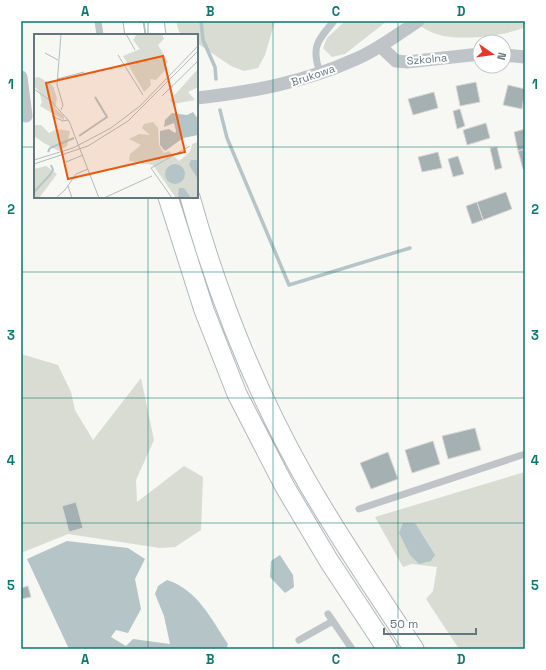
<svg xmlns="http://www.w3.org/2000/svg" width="546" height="670" font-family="'Space Grotesk',sans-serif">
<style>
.green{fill:#d8dcd3}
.water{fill:#b5c5c7}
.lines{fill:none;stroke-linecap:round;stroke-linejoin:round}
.stream{stroke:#b5c5c7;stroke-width:3.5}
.building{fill:#a5b0b3;stroke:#d9d8d7}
.secondary-casing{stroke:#b1b8bb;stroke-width:21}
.service{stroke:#bec4c7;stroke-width:7}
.minor{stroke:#bec4c7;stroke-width:13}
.secondary{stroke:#fff;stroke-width:19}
.grid{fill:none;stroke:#0f766e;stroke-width:1;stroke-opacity:0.55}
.labels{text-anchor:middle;stroke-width:4;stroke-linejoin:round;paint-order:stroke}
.street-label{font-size:11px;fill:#63777f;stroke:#fff}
.inset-river{fill:none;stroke:#b5c5c7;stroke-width:2}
.inset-road{fill:none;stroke:#b3bcbe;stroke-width:1}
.view{fill:#e8590c;fill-opacity:0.15;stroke:#e8590c;stroke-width:2}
.inset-edge{fill:none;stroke:#63777f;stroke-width:2}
.neatline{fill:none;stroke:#0f766e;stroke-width:1.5}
.grid-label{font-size:13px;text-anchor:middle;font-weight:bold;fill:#0f766e}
</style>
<rect width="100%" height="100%" fill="#f7f7f4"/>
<path class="green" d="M 176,21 L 275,21 L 265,55 L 258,68 L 244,71 L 231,66 L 197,43 L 197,35 L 184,35 L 179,32 Z
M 345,21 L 387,21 L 345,54 L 332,57 L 323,48 L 327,38 Z
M 412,21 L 525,21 L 525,27 C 507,36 459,41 440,35 C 430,33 421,26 412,21 Z
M 21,354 L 58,365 L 71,392 L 75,410 L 93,440 L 141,378 L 154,440 L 136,480 L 137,502 L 184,466 L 203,477 L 201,530 L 175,547 L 160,548 L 68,534 L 21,553 Z
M 525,472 L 525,649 L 459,649 L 426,599 L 433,591 L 437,567 L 412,564 L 403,567 L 375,517 Z"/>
<path class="water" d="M 403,523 L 415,523 L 435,555 L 431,561 L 419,564 L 410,555 L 399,533 Z
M 67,541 L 128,548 L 145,559 L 135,579 L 141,609 L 128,633 L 116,630 L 111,637 L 126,646 L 133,639 L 170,644 L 164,616 L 155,594 L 158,586 L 167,580 C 198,590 211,619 228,644 L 226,649 L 69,649 L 27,559 Z
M 280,555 L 293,575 L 294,587 L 285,593 L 270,577 L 271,561 Z"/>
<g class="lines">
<path class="stream" d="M 201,21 L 203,40 L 215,67 L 216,79
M 220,110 L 227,138 L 289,285 L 410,248"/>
</g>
<path class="building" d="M 476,82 L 480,102 L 460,106 L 456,86 Z
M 508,85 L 525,89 L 522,109 L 503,105 Z
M 434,92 L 438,108 L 413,115 L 408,99 Z
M 460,109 L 465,126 L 457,129 L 453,111 Z
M 486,123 L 490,138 L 467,145 L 463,130 Z
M 525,129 L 525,149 L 518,151 L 514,132 Z
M 497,147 L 502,168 L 495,170 L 490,148 Z
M 525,149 L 525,169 L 523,169 L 518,151 Z
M 438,152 L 442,168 L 422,172 L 418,157 Z
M 458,156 L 464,174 L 453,177 L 448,159 Z
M 506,192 L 512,209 L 483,220 L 477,202 Z
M 477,202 L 483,220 L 472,224 L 466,206 Z
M 475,428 L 481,450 L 448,459 L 442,436 Z
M 433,441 L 440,464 L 412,473 L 405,450 Z
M 388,452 L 398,479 L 371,489 L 360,463 Z
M 76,502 L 83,528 L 69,532 L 62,506 Z
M 28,586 L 31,597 L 21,599 L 21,588 Z"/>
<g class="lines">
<defs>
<path id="secondary" d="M 133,21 L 135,35
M 154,21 L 156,35
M 168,197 L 204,310 L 237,394 L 285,487 L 329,561 L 387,649
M 190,197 C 217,294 256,392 306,480 C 339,538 377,593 414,649"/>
</defs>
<use href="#secondary" class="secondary-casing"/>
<path class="service" d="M 98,21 L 100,35
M 320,73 C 311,47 317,41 334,21
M 359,509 L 525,454
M 328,614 L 352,649
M 299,640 L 333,621"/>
<path class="minor" d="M 380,46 L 396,61 L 407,62 L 480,54
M 504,55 L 525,57
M 21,77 L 26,116
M 197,98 C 252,92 305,82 356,59 C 378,50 398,34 418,21"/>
<use href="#secondary" class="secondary"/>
</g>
<path class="grid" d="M 148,21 L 148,35M 273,21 L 273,649M 398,21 L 398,649M 21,147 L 35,147M 197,147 L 525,147M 148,197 L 148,649M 21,272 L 525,272M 21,398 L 525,398M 21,523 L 525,523"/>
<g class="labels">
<g class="street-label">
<text transform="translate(427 59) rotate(-5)" y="4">Szkolna</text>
<text transform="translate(313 75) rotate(-19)" y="4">Brukowa</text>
</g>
</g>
<g transform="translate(34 34)">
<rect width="164" height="164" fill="#f7f7f4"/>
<path d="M 103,0 L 128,0 L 130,5 L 124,11 L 134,28 L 131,32 L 133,34 L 122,46 L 116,45 L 117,51 L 110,58 L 89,22 L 106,15 L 99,6 ZM 164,35 L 164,53 L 154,58 L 161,66 L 139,70 L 136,66 ZM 5,43 L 19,52 L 23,64 L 21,74 L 30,82 L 30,86 L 6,72 L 8,68 L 5,57 L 0,52 L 0,44 ZM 119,88 L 124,94 L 125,111 L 130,119 L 135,117 L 145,127 L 156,118 L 158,110 L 164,108 L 164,164 L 142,164 L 119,131 L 95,127 L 96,120 L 107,111 L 95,105 L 105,100 L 116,101 L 108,94 L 110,90 ZM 0,91 L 7,91 L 15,99 L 23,95 L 36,97 L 33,112 L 25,117 L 10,109 L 0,102 ZM 12,132 L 23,140 L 5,164 L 0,164 L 0,135 Z" fill="#d8dcd3"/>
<path d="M 159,78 L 164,85 L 164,101 L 149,104 L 131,117 L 126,111 L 126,97 L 135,95 L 141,99 L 142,97 L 140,89 L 130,93 L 131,86 L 138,79 L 153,81 ZM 157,126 L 164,126 L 164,145 L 155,131 ZM131 140a10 10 0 1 1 20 0a10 10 0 1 1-20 0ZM 145,154 L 150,154 L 157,164 L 144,164 Z" fill="#b5c5c7"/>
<path class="inset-river" d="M 45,102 L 73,83 L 61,63M 14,118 L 16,114 L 40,104M 0,158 L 15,142 L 19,136 L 17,131"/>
<path class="inset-road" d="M 92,0 L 101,16M 11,19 L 24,26M 84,21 L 109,61M 23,45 L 50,38M 0,55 L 17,67 L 35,87 L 65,164M 128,62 L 164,27M 27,76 L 29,71 L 23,51 L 27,0M 18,82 L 29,87 L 34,86M 0,126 L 39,114 L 77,94 L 106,72 L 164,12M 32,128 L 49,121M 0,130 L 54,112 L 94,87 L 164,17M 34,152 L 38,164M 22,164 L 31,156 L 42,140 L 54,135M 70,164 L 118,142M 138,164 L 117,134 L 156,112"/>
<path class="view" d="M 129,22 L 151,118 L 34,145 L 12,49 Z"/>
<rect width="164" height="164" class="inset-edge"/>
</g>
<rect width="546" height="670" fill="none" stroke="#ffffff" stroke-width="44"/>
<g transform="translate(492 54) rotate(103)"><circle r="19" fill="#ffffff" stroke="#c1c9cc"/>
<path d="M0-3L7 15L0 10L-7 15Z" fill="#e03a2b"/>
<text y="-6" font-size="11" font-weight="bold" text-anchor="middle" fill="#63777f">N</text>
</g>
<path d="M384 628v6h92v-6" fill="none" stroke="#63777f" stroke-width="2"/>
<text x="390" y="628" font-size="12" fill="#63777f" stroke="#ffffff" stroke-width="3" paint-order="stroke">50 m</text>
<rect x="22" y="22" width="502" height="626" class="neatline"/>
<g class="grid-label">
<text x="85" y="16">A</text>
<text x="210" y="16">B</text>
<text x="336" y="16">C</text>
<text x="461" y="16">D</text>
<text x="11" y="89">1</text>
<text x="535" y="89">1</text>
<text x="11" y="214">2</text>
<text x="535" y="214">2</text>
<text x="11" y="340">3</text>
<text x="535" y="340">3</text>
<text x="11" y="465">4</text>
<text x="535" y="465">4</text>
<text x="11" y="590">5</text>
<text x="535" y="590">5</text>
<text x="85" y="664">A</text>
<text x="210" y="664">B</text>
<text x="336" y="664">C</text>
<text x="461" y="664">D</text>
</g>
</svg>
